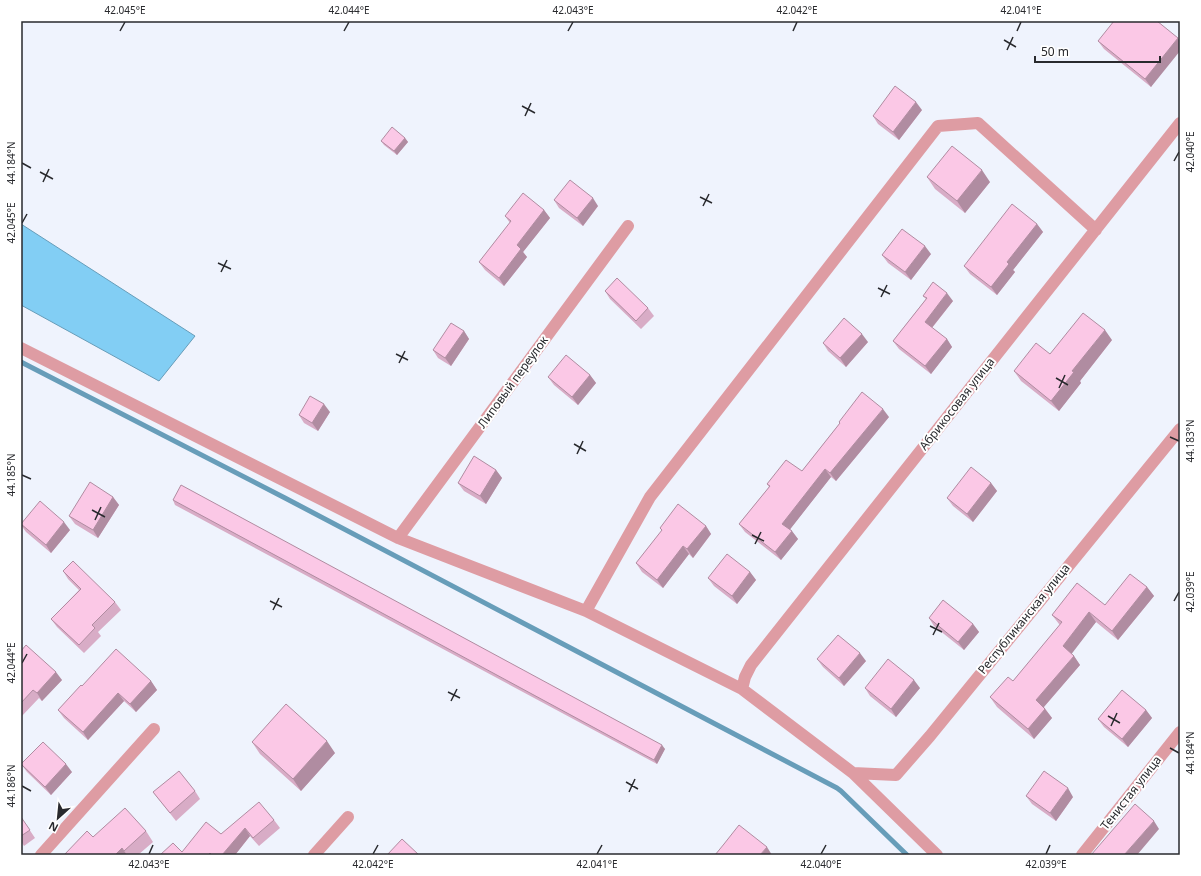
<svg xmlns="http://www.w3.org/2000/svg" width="1201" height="876" font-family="'Noto Sans',sans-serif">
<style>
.water{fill:#82cef4;stroke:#679db9}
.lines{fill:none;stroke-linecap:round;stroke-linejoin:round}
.stream{stroke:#679db9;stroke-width:5}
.street{stroke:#de9ca3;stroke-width:12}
.wall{fill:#d8acc6}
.shaded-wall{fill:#b08ca1}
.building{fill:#fbc8e6;stroke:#b08ca1}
.ticks{fill:none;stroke:#292a2e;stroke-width:1.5}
.labels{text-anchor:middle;stroke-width:4;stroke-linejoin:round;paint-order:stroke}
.street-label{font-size:12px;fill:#292a2e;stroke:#fff}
.neatline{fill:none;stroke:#292a2e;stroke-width:1.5}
.ticks-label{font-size:10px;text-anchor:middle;fill:#292a2e}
</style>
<rect width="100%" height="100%" fill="#eff3fd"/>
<path class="water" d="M 21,224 L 195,336 L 159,381 L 21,305 Z"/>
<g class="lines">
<path class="stream" d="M 21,362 L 285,498 L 837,788 L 841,791 L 907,855"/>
<path class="street" d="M 21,348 L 398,538 L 586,611 L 742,689 L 853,773 L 937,855
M 398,538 L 628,226
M 586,611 L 650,497 L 938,126 L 978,123 L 1096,230
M 742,689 L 745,677 L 751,665 L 1180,123
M 853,773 L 896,775 L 930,736 L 1180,429
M 41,855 L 154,729
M 314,855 L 348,817
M 1082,855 L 1180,732"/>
</g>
<path class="wall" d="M 1178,38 L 1151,87 L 1104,49 L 1098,41 Z
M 922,110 L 899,140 L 878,124 L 873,116 Z
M 405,138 L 408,142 L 397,155 L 384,145 L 381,141 Z
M 927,177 L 990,182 L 965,213 L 935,189 Z
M 554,200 L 598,206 L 583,226 L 559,208 Z
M 544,210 L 550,218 L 523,252 L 527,257 L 504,286 L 485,270 L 479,262 L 510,223 L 505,216 Z
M 1037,224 L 1043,232 L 1013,270 L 1015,272 L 997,295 L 970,274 L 964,266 Z
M 931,254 L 911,280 L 888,263 L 882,255 Z
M 605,291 L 648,308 L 654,316 L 641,329 L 610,299 Z
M 923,296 L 953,301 L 932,328 L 947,339 L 952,347 L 931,374 L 899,349 L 893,341 L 926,299 Z
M 464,331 L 469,339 L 451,366 L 438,358 L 433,350 Z
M 1112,340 L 1080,381 L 1081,383 L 1059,411 L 1021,381 L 1014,371 L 1050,354 Z
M 868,342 L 846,367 L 828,351 L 823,343 Z
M 590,375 L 596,383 L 578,405 L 554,385 L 548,377 Z
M 330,412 L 318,431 L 304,423 L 299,415 Z
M 889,417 L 836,481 L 831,477 L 790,529 L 798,539 L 781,560 L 745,532 L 739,524 L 769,487 L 767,484 L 802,471 L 840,423 L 839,422 Z
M 496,470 L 502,478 L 486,504 L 464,491 L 458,483 Z
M 991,483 L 997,491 L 973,522 L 953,506 L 947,498 Z
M 113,497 L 119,505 L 98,538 L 75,524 L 69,516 Z
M 173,500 L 665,749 L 657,764 L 175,505 Z
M 21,525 L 70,530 L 51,553 L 26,532 Z
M 706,526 L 711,534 L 693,558 L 689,554 L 663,588 L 642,572 L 636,563 L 662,531 L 660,528 Z
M 63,571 L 115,602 L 121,610 L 98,632 L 101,636 L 84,653 L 57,627 L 51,619 L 79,590 L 68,579 Z
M 750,572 L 756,580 L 737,604 L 714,586 L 708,578 Z
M 1147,587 L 1154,596 L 1118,640 L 1096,622 L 1071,653 L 1074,656 L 1080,665 L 1044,707 L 1052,718 L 1034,739 L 997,707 L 990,697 L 1013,681 L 1060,625 L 1059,624 L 1052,615 L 1105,605 Z
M 929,618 L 973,624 L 979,632 L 964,650 L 934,626 Z
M 21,651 L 62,680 L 42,701 L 39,698 L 21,717 Z
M 817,659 L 866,661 L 844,686 L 823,667 Z
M 151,681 L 157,690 L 136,712 L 124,701 L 88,740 L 64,718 L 58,710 L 82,686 Z
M 865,688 L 920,688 L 896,717 L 870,696 Z
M 1146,710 L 1152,718 L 1128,747 L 1104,727 L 1098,719 Z
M 252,742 L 335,753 L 301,791 L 260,754 Z
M 21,764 L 72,772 L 51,795 L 27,772 Z
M 195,791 L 200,799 L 176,821 L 153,792 Z
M 1026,796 L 1073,797 L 1056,821 L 1032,804 Z
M 21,817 L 35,838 L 24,846 L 21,841 Z
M 274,820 L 280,828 L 259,846 L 250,836 L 235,855 L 160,855 L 182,852 L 221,834 Z
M 146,831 L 153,842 L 138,855 L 64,855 L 93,837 Z"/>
<path class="shaded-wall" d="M 1178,38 L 1180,41 L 1180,51 L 1151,87 L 1145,79 Z
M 916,102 L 922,110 L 899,140 L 893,132 Z
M 405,138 L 408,142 L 397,155 L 394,151 Z
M 982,170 L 990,182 L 965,213 L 957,201 Z
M 593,198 L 598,206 L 583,226 L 577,218 Z
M 544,210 L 550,218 L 523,252 L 527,257 L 504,286 L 499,278 L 517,245 Z
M 1037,224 L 1043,232 L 1013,270 L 1015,272 L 997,295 L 991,287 L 1007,262 Z
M 925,246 L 931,254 L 911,280 L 905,272 Z
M 947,293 L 953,301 L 930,330 L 925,322 Z
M 1105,330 L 1112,340 L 1080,381 L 1081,383 L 1059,411 L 1051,401 L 1072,371 Z
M 464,331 L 469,339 L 451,366 L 445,358 Z
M 862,334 L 868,342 L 846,367 L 840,358 Z
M 947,339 L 952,347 L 931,374 L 925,366 Z
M 590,375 L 596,383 L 578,405 L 572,397 Z
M 324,404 L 330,412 L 318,431 L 312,423 Z
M 883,409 L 889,417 L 836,481 L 830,473 Z
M 825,469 L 831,477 L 788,532 L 782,524 Z
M 496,470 L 502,478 L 486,504 L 480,496 Z
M 991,483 L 997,491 L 973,522 L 967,514 Z
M 113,497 L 119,505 L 98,538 L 93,530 Z
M 64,522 L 70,530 L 51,553 L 46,545 Z
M 706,526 L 711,534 L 693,558 L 687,549 Z
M 792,531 L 798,539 L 781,560 L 775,552 Z
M 683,546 L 689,554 L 663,588 L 657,580 Z
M 750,572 L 756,580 L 737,604 L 732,596 Z
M 1147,587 L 1154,596 L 1118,640 L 1112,631 Z
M 1089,612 L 1096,622 L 1070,656 L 1063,646 Z
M 973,624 L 979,632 L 964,650 L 958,642 Z
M 860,653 L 866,661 L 844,686 L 839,678 Z
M 1074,656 L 1080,665 L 1042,709 L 1036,700 Z
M 56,672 L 62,680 L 42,701 L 37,693 Z
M 914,680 L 920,688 L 896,717 L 891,709 Z
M 151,681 L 157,690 L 136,712 L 130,704 Z
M 118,693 L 124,701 L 88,740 L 83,732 Z
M 1045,709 L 1052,718 L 1034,739 L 1028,729 Z
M 1146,710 L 1152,718 L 1128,747 L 1122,739 Z
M 327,741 L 335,753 L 301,791 L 293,779 Z
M 662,745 L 665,749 L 657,764 L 654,760 Z
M 66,764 L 72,772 L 51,795 L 45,787 Z
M 1068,788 L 1073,797 L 1056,821 L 1050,813 Z
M 1154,821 L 1159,829 L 1137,855 L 1124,855 Z
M 245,828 L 250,836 L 235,855 L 222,855 Z
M 767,847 L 772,855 L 760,855 Z
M 122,848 L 127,855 L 115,855 Z"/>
<path class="building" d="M 1114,21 L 1157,21 L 1178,38 L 1145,79 L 1098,41 Z
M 895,86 L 916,102 L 893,132 L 873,116 Z
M 392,127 L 405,138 L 394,151 L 381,141 Z
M 952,146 L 982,170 L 957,201 L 927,177 Z
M 570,180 L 593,198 L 577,218 L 554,200 Z
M 523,193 L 544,210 L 517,245 L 521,249 L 499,278 L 479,262 L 511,221 L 505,216 Z
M 1012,204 L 1037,224 L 1007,262 L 1009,264 L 991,287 L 964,266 Z
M 902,229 L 925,246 L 905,272 L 882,255 Z
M 617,278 L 648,308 L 636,321 L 605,291 Z
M 933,282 L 947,293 L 925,322 L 947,339 L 925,366 L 893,341 L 927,298 L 923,296 Z
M 1083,313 L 1105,330 L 1072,371 L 1074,372 L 1051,401 L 1014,371 L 1036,343 L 1050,354 Z
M 844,318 L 862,334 L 840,358 L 823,343 Z
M 451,323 L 464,331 L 445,358 L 433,350 Z
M 566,355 L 590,375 L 572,397 L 548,377 Z
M 862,392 L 883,409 L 830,473 L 825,469 L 782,524 L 792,531 L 775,552 L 739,524 L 770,486 L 767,484 L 786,460 L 802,471 L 840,423 L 839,422 Z
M 310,396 L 324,404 L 312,423 L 299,415 Z
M 474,456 L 496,470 L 480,496 L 458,483 Z
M 971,467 L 991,483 L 967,514 L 947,498 Z
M 90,482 L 113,497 L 93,530 L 69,516 Z
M 181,485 L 662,745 L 654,760 L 173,500 Z
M 40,501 L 64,522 L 46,545 L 21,524 Z
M 678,504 L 706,526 L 687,549 L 683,546 L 657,580 L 636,563 L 662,530 L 660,528 Z
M 727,554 L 750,572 L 732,596 L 708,578 Z
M 73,561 L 115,602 L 92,625 L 95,628 L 79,645 L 51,619 L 81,589 L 63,571 Z
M 1130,574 L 1147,587 L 1112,631 L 1089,612 L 1063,646 L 1074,656 L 1036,700 L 1045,709 L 1028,729 L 990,697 L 1008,677 L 1013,681 L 1062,622 L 1052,615 L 1077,583 L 1105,605 Z
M 943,600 L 973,624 L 958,642 L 929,618 Z
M 838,635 L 860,653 L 839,678 L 817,659 Z
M 26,645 L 56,672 L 37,693 L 33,690 L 21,703 L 21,651 Z
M 116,649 L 151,681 L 130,704 L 118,693 L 83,732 L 58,710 L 81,685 L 82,686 Z
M 888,659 L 914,680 L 891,709 L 865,688 Z
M 1122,690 L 1146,710 L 1122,739 L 1098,719 Z
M 286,704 L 327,741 L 293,779 L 252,742 Z
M 43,742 L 66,764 L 45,787 L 21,764 Z
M 179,771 L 195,791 L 170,813 L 153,792 Z
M 1044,771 L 1068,788 L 1050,813 L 1026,796 Z
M 259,802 L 274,820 L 253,838 L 245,828 L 222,855 L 212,855 L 210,853 L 208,855 L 160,855 L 173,843 L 182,852 L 206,822 L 221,834 Z
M 1135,804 L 1154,821 L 1124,855 L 1091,855 Z
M 125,808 L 146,831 L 124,851 L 122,848 L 115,855 L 64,855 L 87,831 L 93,837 Z
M 21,817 L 30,830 L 21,836 Z
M 739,825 L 767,847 L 760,855 L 715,855 L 724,844 Z
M 402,839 L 419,855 L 387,855 Z"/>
<path class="ticks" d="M 120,31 L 125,22M 344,31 L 349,22M 568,31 L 573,22M 793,31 L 797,22M 1017,31 L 1021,22M 1004,40 L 1016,47M 1007,50 L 1013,37M 522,106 L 535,113M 525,116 L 531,103M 1174,161 L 1179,152M 22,163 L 31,168M 40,172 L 53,179M 43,182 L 49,169M 700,197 L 712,203M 703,206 L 709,194M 22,223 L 27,214M 218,263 L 231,269M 221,272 L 227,260M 878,288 L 890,294M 881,297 L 887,285M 396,354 L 408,360M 399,363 L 405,351M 1056,378 L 1068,385M 1059,388 L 1065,375M 1170,437 L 1179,441M 574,444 L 586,451M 577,454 L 583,441M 22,475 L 31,479M 92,510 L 105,517M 95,520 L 101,507M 752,535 L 764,541M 755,544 L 761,532M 270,601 L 282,607M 1174,601 L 1179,592M 273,610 L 279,598M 930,626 L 942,632M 933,635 L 939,623M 22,663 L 27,654M 448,692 L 460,698M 451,701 L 457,689M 1108,716 L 1120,723M 1111,726 L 1117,713M 1170,748 L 1179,753M 626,782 L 638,789M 22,786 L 31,791M 629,792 L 635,779M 149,854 L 153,845M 373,854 L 378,845M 597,854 L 602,845M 821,854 L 826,845M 1046,854 L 1050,845"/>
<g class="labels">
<g class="street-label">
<text transform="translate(513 382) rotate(-54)" y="4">Липовый переулок</text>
<text transform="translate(957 404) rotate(-52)" y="4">Абрикосовая улица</text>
<text transform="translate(1024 619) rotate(-51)" y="4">Республиканская улица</text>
<text transform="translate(1131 793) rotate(-52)" y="4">Тенистая улица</text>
</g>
</g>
<rect width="1201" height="876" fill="none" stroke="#ffffff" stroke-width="44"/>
<g transform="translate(58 818) rotate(207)" stroke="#ffffff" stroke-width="3" paint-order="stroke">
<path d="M0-3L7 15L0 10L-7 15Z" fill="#292a2e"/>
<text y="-6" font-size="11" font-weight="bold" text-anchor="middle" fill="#292a2e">N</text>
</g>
<path d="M1035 56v6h125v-6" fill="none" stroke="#292a2e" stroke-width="2"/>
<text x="1041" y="56" font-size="12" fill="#292a2e" stroke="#ffffff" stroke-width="3" paint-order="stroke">50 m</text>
<rect x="22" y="22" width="1157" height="832" class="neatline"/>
<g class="ticks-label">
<text x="125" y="14">42.045°E</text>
<text x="349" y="14">42.044°E</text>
<text x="573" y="14">42.043°E</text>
<text x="797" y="14">42.042°E</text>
<text x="1021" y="14">42.041°E</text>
<text transform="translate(1190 152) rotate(-90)" y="4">42.040°E</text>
<text transform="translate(11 163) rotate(-90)" y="4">44.184°N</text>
<text transform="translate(11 223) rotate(-90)" y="4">42.045°E</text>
<text transform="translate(1190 441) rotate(-90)" y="4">44.183°N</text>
<text transform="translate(11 475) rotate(-90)" y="4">44.185°N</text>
<text transform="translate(1190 592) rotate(-90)" y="4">42.039°E</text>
<text transform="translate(11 663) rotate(-90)" y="4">42.044°E</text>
<text transform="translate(1190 753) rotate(-90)" y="4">44.184°N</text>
<text transform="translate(11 786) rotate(-90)" y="4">44.186°N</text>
<text x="149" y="868">42.043°E</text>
<text x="373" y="868">42.042°E</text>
<text x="597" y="868">42.041°E</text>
<text x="821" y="868">42.040°E</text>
<text x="1046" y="868">42.039°E</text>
</g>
</svg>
